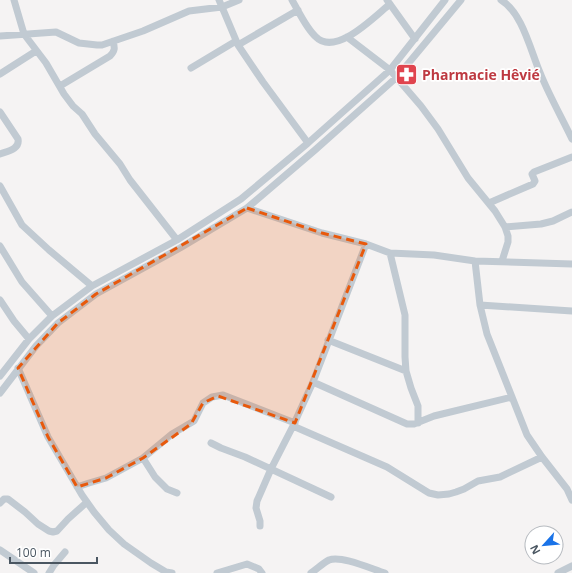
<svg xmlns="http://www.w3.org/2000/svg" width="572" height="573" font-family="'Open Sans',sans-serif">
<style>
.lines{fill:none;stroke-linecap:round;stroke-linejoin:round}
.minor{stroke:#c1cad2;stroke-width:7}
.marked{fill:#e8590c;fill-opacity:0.2;stroke:#e8590c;stroke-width:3;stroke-dasharray:8 5;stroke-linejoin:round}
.labels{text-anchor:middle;stroke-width:3.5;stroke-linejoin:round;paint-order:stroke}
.health-label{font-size:14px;font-weight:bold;fill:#be3a42;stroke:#fff;text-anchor:start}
</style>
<rect width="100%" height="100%" fill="#f5f3f3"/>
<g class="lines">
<path class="minor" d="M 14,0 L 24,34 L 46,63 L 64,94 L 73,106 L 82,114 L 95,134 L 120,164 L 130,180 L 177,240
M 219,0 L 238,45 L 263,82 L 308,143
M 292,0 C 299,12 306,28 316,37 C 336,57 375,16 390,4
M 387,0 L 415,39
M 501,0 C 523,13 531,53 541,75 C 550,97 562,118 572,139
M 0,36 L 56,32 L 79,43 L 97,45 L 102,45 L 143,31 L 189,11 L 222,7 L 239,0
M 347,37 L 390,70 L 421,106 L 438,129 L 468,178 L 495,211 L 505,227 L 508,236 L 508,242 L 502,261
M 238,45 L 298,10
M 191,68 L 236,41
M 0,74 L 36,51
M 60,86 L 110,56 C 115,51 115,48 113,41
M 0,112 L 18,139 C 20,149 8,151 0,154
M 0,186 L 22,225 L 49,250 L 92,286
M 489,203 L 533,184 L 535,181 L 532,174 L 534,172 L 572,157
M 247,208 L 322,233 L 366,244 L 390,253 L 434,255 L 475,261 L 572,264
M 505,227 L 541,224 L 553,221 L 572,212
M 0,246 L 22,282 L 52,316
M 390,253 L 405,315 L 405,357 L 406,371 L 411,388 L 418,406 L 418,423
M 475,261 L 480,305 L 487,334 L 512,397 L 527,435 L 542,457 L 567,489 L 572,500
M 0,300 L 14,321 L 29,339
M 480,305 L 572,311
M 328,340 L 406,371
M 18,368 L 48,437 L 82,495 L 94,512 L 109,530 L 124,544 L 151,563 L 166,572 L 172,573
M 0,376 L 29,339 L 52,316 L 92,286 L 177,240 L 241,199 L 308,143 L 390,70 L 445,0
M 313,382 L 407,424 L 414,424 L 434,416 L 512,397
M 0,393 L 36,346 L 58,323 L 96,294 L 180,248 L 247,208 L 315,150 L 397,77 L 461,0
M 293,426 L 387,467 L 429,493 L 438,495 L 449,494 L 456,492 L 464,489 L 478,481 L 500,477 L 542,457
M 211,443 L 221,448 L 245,457 L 331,497
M 143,458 L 155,477 L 167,489 L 177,493
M 77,487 L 89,483 L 106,478 L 143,458 L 172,434 L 194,421 L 203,403 L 212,397 L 223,395 L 295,423
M 0,503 L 4,499 L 8,499 L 25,512 L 38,524 L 49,531 L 53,532 L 57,531 L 68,519 L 87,502
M 260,526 L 260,521 L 256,508 L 257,501 L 271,469 L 293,426 L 313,382 L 366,244
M 0,550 L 34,573
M 49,573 L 54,565 L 65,552
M 217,573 L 247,564 L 259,569 L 262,573
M 311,573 C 317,569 323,563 329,560 C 341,555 372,569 385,573
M 558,573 L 572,566"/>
</g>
<path class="marked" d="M 247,208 L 322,233 L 366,244 L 295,423 L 218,396 L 203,403 L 191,424 L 143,458 L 106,478 L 77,487 L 48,437 L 18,368 L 58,323 L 96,294 Z"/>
<defs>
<symbol id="pharmacy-square" viewBox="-11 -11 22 22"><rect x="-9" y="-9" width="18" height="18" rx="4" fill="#e0444e" stroke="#fff"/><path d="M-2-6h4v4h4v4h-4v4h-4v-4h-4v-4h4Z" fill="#fff"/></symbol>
</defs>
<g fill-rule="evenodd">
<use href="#pharmacy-square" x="394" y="62" width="25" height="25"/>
</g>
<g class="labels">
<g class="health-label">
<text x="422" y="80">Pharmacie Hêvié</text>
</g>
</g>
<g transform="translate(544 545) rotate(243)"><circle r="19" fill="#ffffff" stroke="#b7bbc0"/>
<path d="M0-3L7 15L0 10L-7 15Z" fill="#1a73e8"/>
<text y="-6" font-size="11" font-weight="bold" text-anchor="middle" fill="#4a5661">N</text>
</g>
<path d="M10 557v6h87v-6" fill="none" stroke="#4a5661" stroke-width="2"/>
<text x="16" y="557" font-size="12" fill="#4a5661" stroke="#ffffff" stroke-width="3" paint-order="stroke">100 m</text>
</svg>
